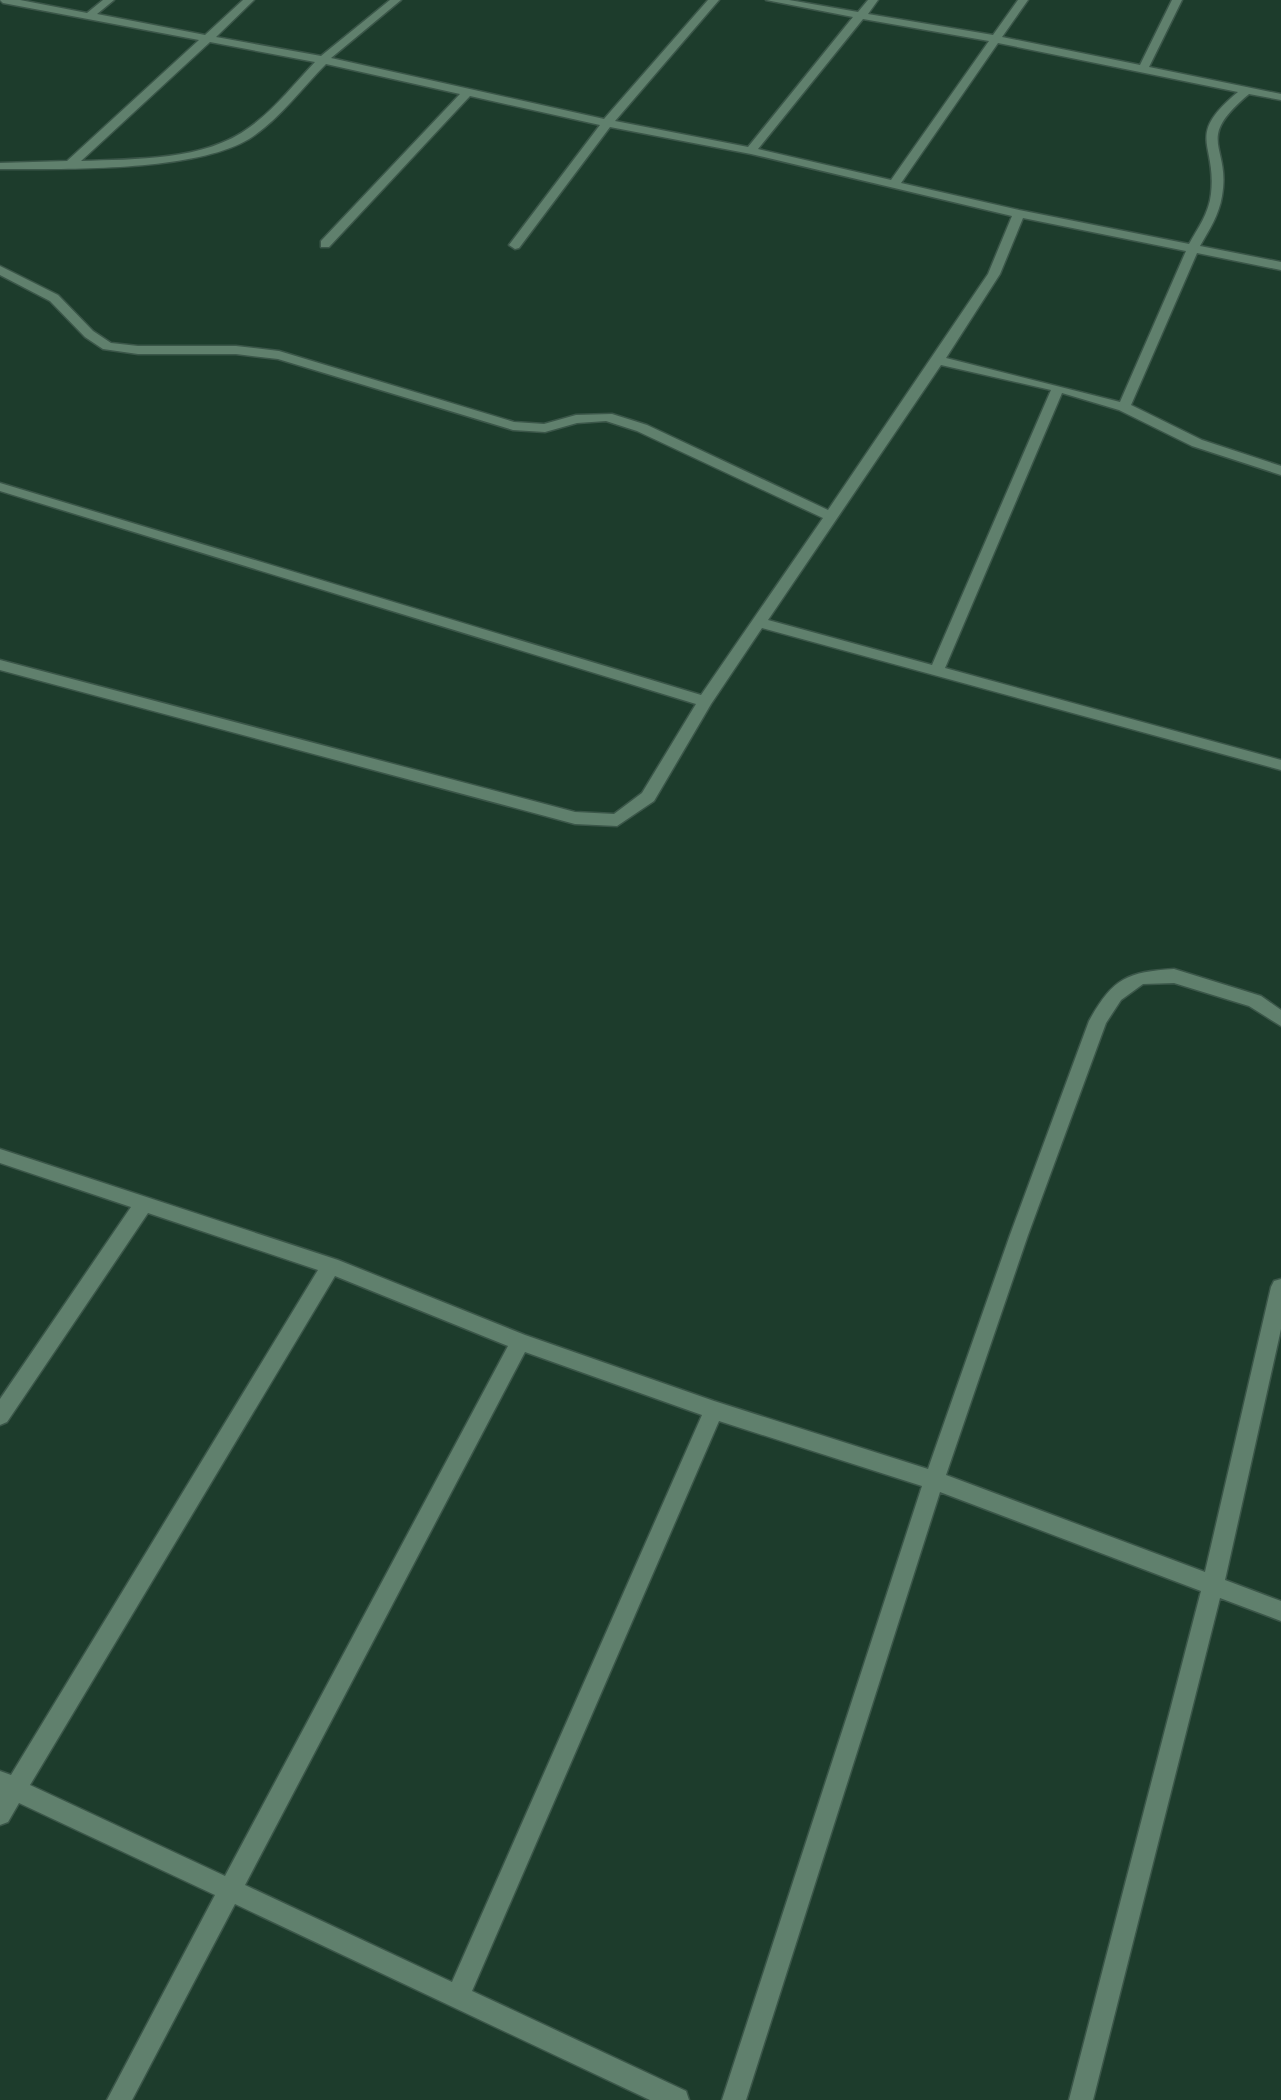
<svg xmlns="http://www.w3.org/2000/svg" width="1281" height="2100" font-family="Georgia,serif">
<style>
.lines{fill:none;stroke-linecap:round;stroke-linejoin:round}
.minor-casing{stroke:#3b5649;stroke-width:3}
.minor{fill:#60806d;fill-rule:evenodd}
</style>
<rect width="100%" height="100%" fill="#1d3c2c"/>
<g class="lines">
<defs>
<path id="minor" d="M 0,0 L 20,0 L 87,13 L 103,0 L 114,0 L 97,14 L 205,35 L 243,0 L 254,0 L 216,37 L 321,56 L 390,0 L 401,0 L 331,58 L 604,119 L 708,0 L 719,0 L 615,121 L 748,147 L 853,17 L 766,0 L 789,0 L 858,12 L 868,0 L 878,0 L 868,14 L 993,35 L 1018,0 L 1028,0 L 1002,37 L 1140,65 L 1172,0 L 1182,0 L 1149,67 L 1281,94 L 1281,100 L 1249,94 C 1193,141 1231,144 1222,196 C 1219,215 1209,230 1200,246 L 1281,262 L 1281,270 L 1197,253 L 1131,405 L 1202,440 L 1281,466 L 1281,475 L 1192,446 L 1119,410 L 1062,393 L 945,668 L 1281,760 L 1281,770 L 762,628 L 711,704 L 654,801 L 617,826 L 575,824 L 0,670 L 0,660 L 575,812 L 614,814 L 642,793 L 696,704 L 0,491 L 0,483 L 701,695 L 823,518 L 637,431 L 606,421 L 577,423 L 545,432 L 513,430 L 278,359 L 236,354 L 138,354 L 103,349 L 85,337 L 50,301 L 0,275 L 0,266 L 58,295 L 93,331 L 111,343 L 138,346 L 236,346 L 279,351 L 514,422 L 544,424 L 576,415 L 612,414 L 647,425 L 828,510 L 988,274 L 1012,216 L 751,154 L 610,127 L 519,248 L 515,249 L 509,245 L 600,125 L 470,96 L 329,247 L 321,247 L 321,241 L 460,94 L 326,64 C 301,89 279,120 249,139 C 194,172 65,169 0,169 L 0,163 L 67,161 L 199,40 L 3,3 ZM 863,19 L 989,41 L 891,180 L 758,149 ZM 210,42 L 315,62 C 294,84 275,109 250,127 C 205,161 135,159 81,161 ZM 998,43 L 1238,92 C 1184,137 1217,142 1211,194 C 1209,213 1198,228 1189,244 L 1019,210 L 901,183 ZM 1023,218 L 1186,251 L 1120,402 L 946,358 L 1000,274 ZM 941,365 L 1051,390 L 932,665 L 768,620 Z
M 1174,969 L 1261,996 L 1281,1010 L 1281,1026 L 1249,1006 L 1174,983 L 1143,984 L 1121,1000 L 1106,1023 L 1028,1235 L 946,1475 L 1205,1572 L 1271,1287 L 1274,1281 L 1281,1279 L 1281,1329 L 1225,1580 L 1281,1601 L 1281,1621 L 1220,1598 L 1093,2100 L 1069,2100 L 1201,1591 L 940,1492 L 746,2100 L 722,2100 L 922,1486 L 719,1421 L 472,1991 L 686,2091 L 689,2100 L 650,2100 L 235,1904 L 132,2100 L 107,2100 L 215,1895 L 19,1803 L 8,1822 L 0,1825 L 0,1771 L 11,1775 L 318,1270 L 148,1213 L 7,1422 L 0,1425 L 0,1399 L 131,1207 L 0,1163 L 0,1149 L 338,1260 L 525,1335 L 714,1401 L 928,1469 L 1010,1235 L 1089,1021 C 1113,978 1127,972 1174,969 ZM 335,1276 L 508,1346 L 225,1876 L 30,1785 ZM 525,1352 L 702,1415 L 452,1982 L 245,1885 Z"/>
</defs>
<use href="#minor" class="minor-casing"/>
<use href="#minor" class="minor"/>
</g>
</svg>
